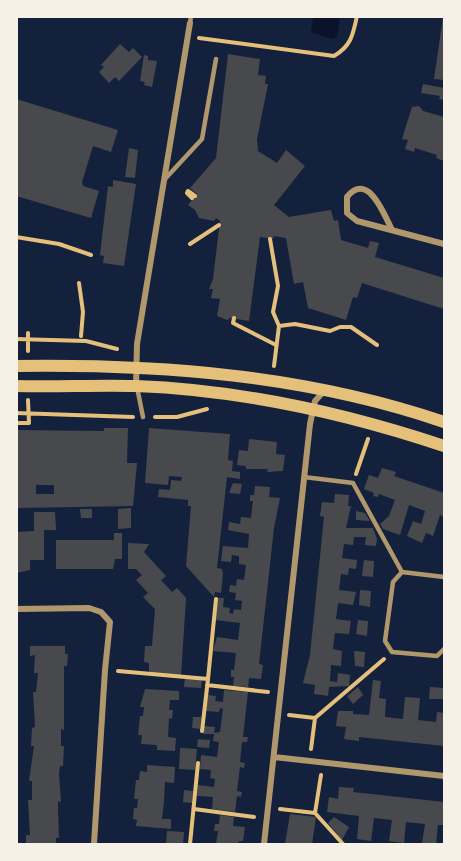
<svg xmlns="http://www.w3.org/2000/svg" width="461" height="861" font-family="'Titillium Web',sans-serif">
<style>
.water{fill:#0b132b}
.building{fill:#48494c;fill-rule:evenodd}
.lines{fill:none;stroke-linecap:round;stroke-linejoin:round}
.path{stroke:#e5c07b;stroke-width:4}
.service{stroke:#b1986c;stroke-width:4.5}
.minor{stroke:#b1986c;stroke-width:6}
.secondary{stroke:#e5c07b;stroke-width:12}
</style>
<rect width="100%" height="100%" fill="#14213d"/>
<path class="water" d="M 313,17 L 340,17 L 337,37 L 331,39 L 311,32 Z"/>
<path class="building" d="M 443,17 L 444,17 L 444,80 L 434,79 Z
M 120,44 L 129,52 L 133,48 L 142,57 L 119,81 L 115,77 L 109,83 L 99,72 L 104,67 L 101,65 Z
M 228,54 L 260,59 L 258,75 L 266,76 L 265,84 L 268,84 L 257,139 L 258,151 L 277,163 L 286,150 L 305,166 L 274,205 L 289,217 L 331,210 L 334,221 L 338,220 L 341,240 L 368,248 L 370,241 L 379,243 L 375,257 L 444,278 L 444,309 L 362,283 L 357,298 L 353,297 L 346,320 L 308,308 L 303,282 L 294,284 L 286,238 L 274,236 L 273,239 L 260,237 L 249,321 L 230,318 L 227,320 L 217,316 L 220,299 L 211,298 L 213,289 L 209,289 L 213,279 L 220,221 L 216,218 L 214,221 L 199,218 L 195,210 L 188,205 L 197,194 L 190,188 L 216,158 Z
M 144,55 L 148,56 L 148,60 L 157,61 L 152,87 L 144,85 L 145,82 L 140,81 Z
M 423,84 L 444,88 L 444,100 L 439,99 L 440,96 L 421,93 Z
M 16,99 L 118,130 L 111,152 L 93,146 L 82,182 L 83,186 L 99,191 L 91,218 L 16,196 Z
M 419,106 L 423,111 L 444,117 L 444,161 L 436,158 L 437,155 L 415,148 L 414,152 L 405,149 L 408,140 L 402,139 L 412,107 Z
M 129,148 L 138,150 L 135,178 L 125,177 Z
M 113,180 L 136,184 L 124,266 L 103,263 L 104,256 L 100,255 L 108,186 L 113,187 Z
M 104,428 L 128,428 L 127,463 L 137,463 L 133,506 L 16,508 L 16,430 L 104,431 ZM 36,485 L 54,485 L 54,494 L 36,494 Z
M 149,428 L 230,434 L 228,460 L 233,461 L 232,471 L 240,472 L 240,479 L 227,477 L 217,568 L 222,569 L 223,573 L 221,593 L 215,592 L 214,597 L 186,566 L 191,506 L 188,506 L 188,500 L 158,497 L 159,489 L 170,490 L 171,480 L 181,481 L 182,477 L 169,476 L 168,485 L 145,483 Z
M 249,439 L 277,442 L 276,454 L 285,455 L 283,471 L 267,472 L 268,469 L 246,469 L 246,466 L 237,465 L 239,450 L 248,451 Z
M 382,468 L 396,472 L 394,476 L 444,493 L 444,517 L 440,515 L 433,536 L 426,533 L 422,543 L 407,536 L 413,521 L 421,524 L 425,511 L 409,505 L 400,535 L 383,529 L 380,524 L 389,516 L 395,500 L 379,494 L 378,497 L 373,496 L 374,493 L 364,489 L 369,475 L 378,478 Z
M 233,483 L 242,484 L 240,494 L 229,493 Z
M 255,486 L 270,487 L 269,497 L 280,498 L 274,528 L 259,664 L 263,665 L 261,679 L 249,678 L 248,687 L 233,686 L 234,677 L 231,677 L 231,670 L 234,670 L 236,653 L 213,651 L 217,637 L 238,640 L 240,623 L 215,620 L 218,598 L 224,598 L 223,607 L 230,608 L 229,613 L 233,614 L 234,609 L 241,610 L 242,601 L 235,600 L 236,593 L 229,592 L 230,585 L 236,586 L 237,579 L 244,580 L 246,565 L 239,564 L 239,556 L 232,555 L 231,562 L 221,561 L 222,553 L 223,546 L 248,548 L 249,534 L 228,530 L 229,522 L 240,524 L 241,517 L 251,518 L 253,501 L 250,501 L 250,495 L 254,495 Z
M 335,494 L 349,495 L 348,506 L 351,506 L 346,528 L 373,528 L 377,539 L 376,546 L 365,545 L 366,537 L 354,537 L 353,545 L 344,544 L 342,558 L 357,560 L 356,569 L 349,568 L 348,575 L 341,574 L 339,590 L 356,592 L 353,605 L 338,603 L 336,619 L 351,621 L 349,634 L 335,633 L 333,649 L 342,651 L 341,666 L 331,665 L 330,681 L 337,682 L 338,673 L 350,675 L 349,686 L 329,687 L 328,696 L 314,694 L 315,685 L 303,683 L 310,655 L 324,517 L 320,516 L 322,502 L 334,503 Z
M 131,508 L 131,528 L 118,529 L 118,509 Z
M 80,509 L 92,509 L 92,518 L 81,518 Z
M 356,511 L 365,513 L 370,521 L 356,520 Z
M 34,512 L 55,512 L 56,530 L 44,530 L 44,560 L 30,560 L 30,570 L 16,573 L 16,532 L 34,531 Z
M 114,533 L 122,533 L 122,559 L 115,559 L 113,569 L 56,569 L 56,540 L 114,540 Z
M 128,543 L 149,544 L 144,552 L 166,576 L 161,580 L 172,592 L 177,588 L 186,598 L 181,676 L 149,673 L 149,663 L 144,662 L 145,646 L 152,646 L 155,609 L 143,597 L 148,593 L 136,580 L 142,575 L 136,569 L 128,569 Z
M 364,560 L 374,561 L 373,577 L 362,576 Z
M 360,590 L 371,591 L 370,607 L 359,605 Z
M 358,620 L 368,621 L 367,636 L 356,634 Z
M 30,646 L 65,646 L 65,654 L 68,654 L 67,666 L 64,666 L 64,730 L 61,729 L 61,746 L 64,746 L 63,766 L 60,766 L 59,774 L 61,802 L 58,801 L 58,810 L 59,838 L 56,838 L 56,844 L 26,844 L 26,835 L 30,835 L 28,800 L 32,800 L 32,781 L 29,781 L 34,746 L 31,746 L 32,728 L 35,727 L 33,692 L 36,692 L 38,673 L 34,673 L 35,655 L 30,656 Z
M 354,651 L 365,652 L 364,667 L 355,666 Z
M 185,678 L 202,679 L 201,688 L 184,687 Z
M 373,680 L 381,681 L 379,698 L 386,699 L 385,717 L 403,719 L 405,697 L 420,698 L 418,720 L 436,722 L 437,712 L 444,713 L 444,746 L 359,737 L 359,741 L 344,739 L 346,727 L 336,726 L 338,711 L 353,711 L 353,714 L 369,715 Z
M 358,687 L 363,695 L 353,704 L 347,696 Z
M 430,687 L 444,688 L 444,699 L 429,699 Z
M 145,689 L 179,691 L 179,700 L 170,700 L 169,710 L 173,710 L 172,719 L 169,718 L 168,737 L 176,738 L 175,751 L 157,750 L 157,745 L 141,744 L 142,735 L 138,735 L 140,716 L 143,716 L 144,707 L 140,707 Z
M 224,690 L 248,692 L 243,737 L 248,737 L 247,742 L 242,742 L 240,762 L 245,763 L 244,768 L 240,767 L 237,791 L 242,792 L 241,797 L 237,796 L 235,812 L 212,809 L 213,797 L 197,796 L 198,785 L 214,787 L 215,779 L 210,778 L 211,770 L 200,769 L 201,755 L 217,757 L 219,742 L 213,741 L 214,734 L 203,734 L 204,726 L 215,727 L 214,733 L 220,732 L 223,709 L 220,708 L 219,712 L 206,711 L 208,695 L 216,696 L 215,701 L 223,702 Z
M 193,717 L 201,717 L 200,729 L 192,728 Z
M 198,739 L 210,740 L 209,748 L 197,747 Z
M 180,748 L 197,749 L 195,770 L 179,769 Z
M 147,765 L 175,767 L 174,783 L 165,782 L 164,801 L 162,819 L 171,819 L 171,829 L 136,826 L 137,820 L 133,819 L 134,808 L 137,808 L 138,799 L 134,799 L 136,780 L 139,780 L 140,771 L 147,772 Z
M 339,787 L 354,788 L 353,792 L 444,802 L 444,825 L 438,825 L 436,844 L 422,844 L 425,824 L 406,822 L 404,843 L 389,841 L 392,820 L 374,818 L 371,841 L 357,839 L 359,816 L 327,812 L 329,797 L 338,799 Z
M 184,790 L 193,791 L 192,803 L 183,802 Z
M 290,814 L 316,817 L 312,844 L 285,844 Z
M 220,815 L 234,817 L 233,826 L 245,827 L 243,841 L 239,841 L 238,844 L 216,844 L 218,831 L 214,831 L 215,824 L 219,824 Z
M 334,817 L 349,827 L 342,840 L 328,823 Z
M 167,831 L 184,832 L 183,844 L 166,844 Z"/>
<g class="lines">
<path class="path" d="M 199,38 L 334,56 C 351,46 353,35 357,16
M 192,198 L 187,193 L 188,191 L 195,196
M 16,237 L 59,244 L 91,255
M 270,239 L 278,286 L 273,312 L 279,326 L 274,366
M 190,244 L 219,225
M 79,283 L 83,312 L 81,336
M 234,318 L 233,323 L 276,345
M 279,326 L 295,324 L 330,331 L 340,327 L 351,327 L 377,345
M 16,339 L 86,341 L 117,349
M 28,351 L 28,333
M 16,413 L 133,417
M 155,417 L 177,417 L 207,409
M 16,423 L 29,423 L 28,400
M 356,474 L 368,439
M 118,671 L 208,679 L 216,599
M 207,685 L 268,692
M 289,715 L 315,718
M 202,731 L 208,679
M 311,749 L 315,718 L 384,659
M 194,809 L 254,817
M 280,809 L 315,813 L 321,775
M 315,813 L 343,844
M 190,844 L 198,763"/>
<path class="service" d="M 190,23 L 191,16
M 165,179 L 202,139 L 216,59
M 137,387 L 143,417
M 304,477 L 353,483 L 402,572
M 444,577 L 402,572 L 393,582 L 385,641 L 392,652 L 437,656 L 444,649"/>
<path class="minor" d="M 392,230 C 384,214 368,171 347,197 L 347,213 L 357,221 L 444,244
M 136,386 L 137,344 L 190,23
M 16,609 L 89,608 L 101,612 L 110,622 L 105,670 L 94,844
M 274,757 L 444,776
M 264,844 L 310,424 L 315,401 L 325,390"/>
<path class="secondary" d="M 16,366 C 162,364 306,375 444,422
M 16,386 C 56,387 96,385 136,386 C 241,390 345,413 444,446"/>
</g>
<rect width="461" height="861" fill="none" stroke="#f6f1e7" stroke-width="36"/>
</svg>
